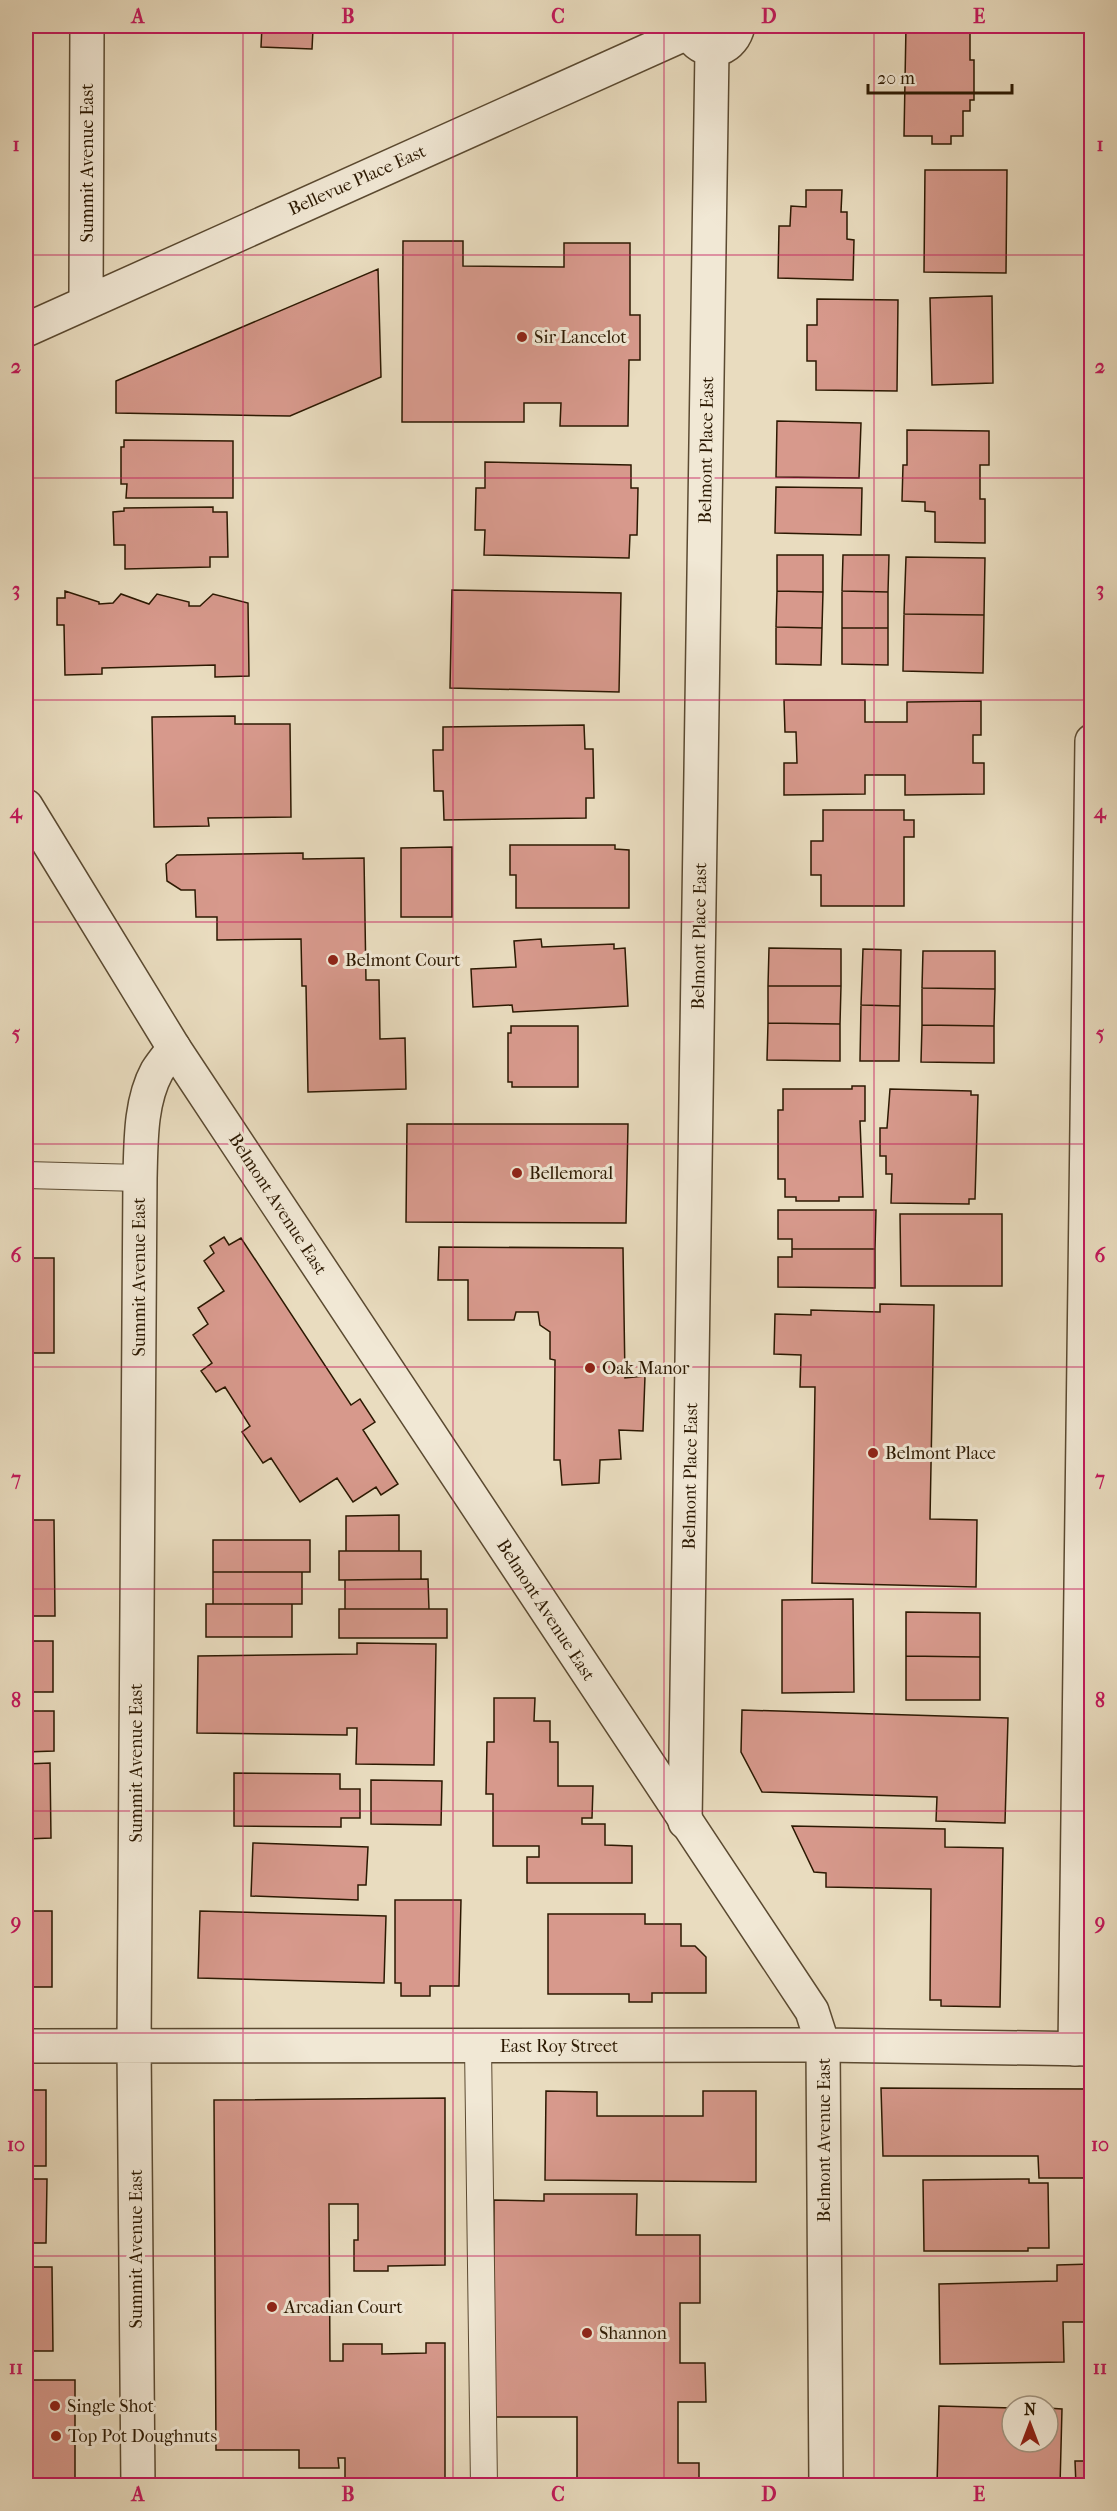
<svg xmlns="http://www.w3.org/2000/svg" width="1117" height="2511" font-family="'IM FELL French Canon',serif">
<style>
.building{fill:#d7998c;stroke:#2c1902;stroke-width:1.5}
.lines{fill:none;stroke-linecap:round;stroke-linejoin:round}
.service-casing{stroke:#5b4a31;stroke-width:28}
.minor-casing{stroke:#5b4a31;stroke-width:36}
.tertiary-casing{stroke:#5b4a31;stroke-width:36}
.service{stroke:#f1e8d5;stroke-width:26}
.minor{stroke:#f1e8d5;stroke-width:33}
.tertiary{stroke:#f1e8d5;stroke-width:33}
.grid{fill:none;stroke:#c2185b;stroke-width:1.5;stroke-opacity:0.55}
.poi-dot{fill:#8f2418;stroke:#f1e8d5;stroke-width:2}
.labels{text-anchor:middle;stroke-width:6;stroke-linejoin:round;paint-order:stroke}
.street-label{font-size:18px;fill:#2c1902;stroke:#f1e8d5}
.poi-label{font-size:18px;fill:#2c1902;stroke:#f1e8d5;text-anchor:start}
.neatline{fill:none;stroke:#c2185b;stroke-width:2}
.grid-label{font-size:20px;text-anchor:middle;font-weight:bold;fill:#c2185b}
</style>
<rect width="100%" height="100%" fill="#e9dcbf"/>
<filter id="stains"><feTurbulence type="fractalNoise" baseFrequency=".00333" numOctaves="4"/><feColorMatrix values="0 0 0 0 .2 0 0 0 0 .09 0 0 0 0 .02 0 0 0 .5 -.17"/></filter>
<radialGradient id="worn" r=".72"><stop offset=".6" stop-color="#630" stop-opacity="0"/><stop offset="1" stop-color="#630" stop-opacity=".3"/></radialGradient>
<path class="building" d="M 262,26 L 334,26 L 333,29 L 313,29 L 312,49 L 261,47 Z
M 906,26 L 970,26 L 970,60 L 974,60 L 974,100 L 970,100 L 970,111 L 963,111 L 963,136 L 951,136 L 951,144 L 932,144 L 932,136 L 904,136 Z
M 925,170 L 1007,170 L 1006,273 L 924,272 Z
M 806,190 L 842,190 L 841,212 L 847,212 L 847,239 L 854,240 L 853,280 L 778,278 L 779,226 L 790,226 L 791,206 L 806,207 Z
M 403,241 L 463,241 L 463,266 L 564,267 L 564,243 L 630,243 L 630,315 L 640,315 L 640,360 L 629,360 L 628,426 L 560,426 L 561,403 L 524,403 L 524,422 L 402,422 Z
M 378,269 L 381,377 L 290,416 L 116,413 L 116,381 Z
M 992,296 L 993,383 L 932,385 L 930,298 Z
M 817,299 L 898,300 L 897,391 L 816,390 L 816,361 L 807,361 L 807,325 L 817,325 Z
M 777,421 L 861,423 L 859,478 L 776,477 Z
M 907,430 L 989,431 L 989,465 L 980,465 L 980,499 L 985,499 L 985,543 L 935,542 L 935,512 L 925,511 L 925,502 L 902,501 L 903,465 L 907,465 Z
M 124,440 L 233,441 L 233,498 L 126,498 L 127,484 L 121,484 L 121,447 L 124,447 Z
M 485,462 L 631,465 L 631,488 L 638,488 L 637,535 L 630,535 L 629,558 L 484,555 L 485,530 L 475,530 L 476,488 L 485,488 Z
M 776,487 L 862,488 L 861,535 L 775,533 Z
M 213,507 L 213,512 L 227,512 L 228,557 L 210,557 L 210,567 L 125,569 L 125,545 L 114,545 L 113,512 L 124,511 L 124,508 Z
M 777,555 L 823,555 L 823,592 L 777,591 Z
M 843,555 L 889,555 L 888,592 L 842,591 Z
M 906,557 L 985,558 L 984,615 L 904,614 Z
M 452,590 L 621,593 L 619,692 L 450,688 Z
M 65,591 L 99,602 L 99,604 L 113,603 L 121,594 L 149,604 L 157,594 L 189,602 L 189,606 L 200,606 L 213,594 L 248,603 L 249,676 L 215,677 L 215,665 L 102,668 L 102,674 L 65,675 L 64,625 L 57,625 L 57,598 L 65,598 Z
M 777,591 L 823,592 L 822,628 L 776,627 Z
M 842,591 L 888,592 L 888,628 L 842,628 Z
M 904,614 L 984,615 L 983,673 L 903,671 Z
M 776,627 L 822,628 L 821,665 L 776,664 Z
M 842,628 L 888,628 L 888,665 L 842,664 Z
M 784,700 L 865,700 L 865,722 L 907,722 L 907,702 L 981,701 L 981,735 L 973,735 L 973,763 L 984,763 L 984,794 L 905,795 L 905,775 L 865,775 L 865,794 L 784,795 L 784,763 L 797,763 L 796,732 L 785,732 Z
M 235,716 L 235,724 L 290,724 L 291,817 L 208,818 L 209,826 L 154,827 L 152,717 Z
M 584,725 L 585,749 L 593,749 L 594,798 L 586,798 L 586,818 L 444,820 L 443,791 L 434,791 L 433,750 L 443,750 L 443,727 Z
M 823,810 L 904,810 L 904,820 L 914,820 L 914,837 L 904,837 L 904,906 L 821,906 L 821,875 L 811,875 L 811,841 L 823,841 Z
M 510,845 L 615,845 L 615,849 L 629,850 L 629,908 L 516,908 L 516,875 L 510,875 Z
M 452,847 L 452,917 L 401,917 L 401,848 Z
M 303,853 L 303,859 L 364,858 L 366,980 L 379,980 L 380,1039 L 405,1038 L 406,1089 L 308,1092 L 306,986 L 302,986 L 301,939 L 217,940 L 217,917 L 196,917 L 195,890 L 181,890 L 167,881 L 166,864 L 177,855 Z
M 541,939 L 542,947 L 614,944 L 614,949 L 625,948 L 628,1006 L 513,1012 L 512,1005 L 473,1007 L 471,969 L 516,967 L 514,941 Z
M 769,948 L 841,949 L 841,986 L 768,986 Z
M 863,949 L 901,950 L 900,1006 L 861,1005 Z
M 923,951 L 995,951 L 995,989 L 922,988 Z
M 768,986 L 841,986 L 840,1024 L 768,1023 Z
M 922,988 L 995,989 L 994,1026 L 922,1025 Z
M 29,1002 L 27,1069 L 26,1069 L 26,1003 Z
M 861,1005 L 900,1006 L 899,1061 L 860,1061 Z
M 768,1023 L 840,1024 L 840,1061 L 767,1060 Z
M 922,1025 L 994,1026 L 994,1063 L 921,1062 Z
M 511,1026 L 578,1026 L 578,1087 L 512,1087 L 512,1082 L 508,1082 L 508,1033 L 511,1033 Z
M 852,1086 L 865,1086 L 865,1121 L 860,1121 L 863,1197 L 839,1197 L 839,1201 L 796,1201 L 796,1197 L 785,1197 L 785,1179 L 778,1179 L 778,1110 L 783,1110 L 783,1089 L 852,1089 Z
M 890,1089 L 971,1091 L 971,1095 L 978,1095 L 975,1199 L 969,1199 L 969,1204 L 891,1203 L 892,1174 L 886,1174 L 886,1156 L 880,1156 L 880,1128 L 887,1128 Z
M 407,1124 L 628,1124 L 626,1223 L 406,1222 Z
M 778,1210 L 876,1210 L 875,1249 L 792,1249 L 792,1239 L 778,1239 Z
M 900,1214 L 1002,1214 L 1002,1286 L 901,1286 Z
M 224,1237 L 229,1245 L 241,1238 L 351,1405 L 360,1399 L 375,1422 L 363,1430 L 398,1484 L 381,1495 L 376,1487 L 353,1502 L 337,1478 L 300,1502 L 271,1458 L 263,1463 L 242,1432 L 250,1426 L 225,1387 L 216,1392 L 201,1371 L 212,1363 L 193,1335 L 208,1324 L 198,1308 L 224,1291 L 204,1261 L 214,1253 L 210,1246 Z
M 439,1247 L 623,1248 L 625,1378 L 645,1376 L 643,1431 L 619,1430 L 621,1459 L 600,1460 L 599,1483 L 562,1485 L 560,1460 L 554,1460 L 555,1360 L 550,1359 L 550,1332 L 540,1325 L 538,1312 L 516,1312 L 514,1320 L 468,1320 L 468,1280 L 438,1280 Z
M 792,1249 L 875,1249 L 875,1288 L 778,1287 L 778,1257 L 792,1257 Z
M 26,1258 L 54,1258 L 54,1353 L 26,1353 Z
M 880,1304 L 934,1305 L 930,1519 L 977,1520 L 976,1587 L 812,1583 L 815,1387 L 800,1387 L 801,1355 L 774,1354 L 775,1314 L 811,1315 L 811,1310 L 880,1312 Z
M 399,1515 L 399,1551 L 346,1551 L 346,1516 Z
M 26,1520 L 54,1520 L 55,1616 L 26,1616 Z
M 213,1540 L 310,1540 L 310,1572 L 213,1572 Z
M 339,1551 L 421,1551 L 421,1579 L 339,1580 Z
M 213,1572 L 302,1572 L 302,1604 L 213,1604 Z
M 428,1579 L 429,1609 L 345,1609 L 345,1580 Z
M 853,1599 L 854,1692 L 782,1693 L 782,1600 Z
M 206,1604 L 292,1604 L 292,1637 L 206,1637 Z
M 339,1609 L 447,1609 L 447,1638 L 339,1638 Z
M 906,1612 L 980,1613 L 980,1657 L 906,1656 Z
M 26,1641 L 53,1641 L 53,1692 L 26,1692 Z
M 357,1643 L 436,1644 L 434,1765 L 356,1764 L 357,1728 L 347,1728 L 347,1735 L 197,1733 L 198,1656 L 357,1654 Z
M 906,1656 L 980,1657 L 980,1700 L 906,1700 Z
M 494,1698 L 535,1698 L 534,1721 L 550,1721 L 550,1742 L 558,1742 L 558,1786 L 593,1786 L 592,1818 L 582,1818 L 582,1824 L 605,1824 L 605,1845 L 632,1846 L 632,1883 L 527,1883 L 527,1857 L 539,1857 L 539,1846 L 493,1846 L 493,1794 L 486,1794 L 487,1742 L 494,1742 Z
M 742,1710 L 1008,1718 L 1005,1823 L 936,1821 L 937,1797 L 762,1792 L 741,1752 Z
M 26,1711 L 54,1711 L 54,1751 L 26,1752 Z
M 50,1763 L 51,1838 L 26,1839 L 26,1764 Z
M 234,1773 L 340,1774 L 340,1789 L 360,1789 L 360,1818 L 341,1818 L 341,1827 L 234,1826 Z
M 371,1780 L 442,1781 L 441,1825 L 371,1824 Z
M 792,1826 L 945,1829 L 945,1847 L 1003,1848 L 1000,2007 L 941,2006 L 941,2000 L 930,2000 L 931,1889 L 826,1887 L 826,1873 L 814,1872 Z
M 253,1843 L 368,1847 L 366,1885 L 358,1885 L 358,1900 L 251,1896 Z
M 395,1900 L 461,1900 L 459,1986 L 430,1986 L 430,1996 L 401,1996 L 401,1983 L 395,1983 Z
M 26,1911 L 52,1911 L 52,1987 L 26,1987 Z
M 200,1911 L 386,1916 L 384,1983 L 198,1978 Z
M 548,1914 L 645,1914 L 645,1924 L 681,1924 L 681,1946 L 695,1946 L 706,1957 L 706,1993 L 652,1993 L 652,2002 L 629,2002 L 629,1994 L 548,1994 Z
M 881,2088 L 1090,2089 L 1092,2178 L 1039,2178 L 1038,2156 L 883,2156 Z
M 26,2090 L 46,2090 L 46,2166 L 26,2166 Z
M 546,2091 L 597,2092 L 597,2116 L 703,2116 L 703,2091 L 756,2091 L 756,2182 L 545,2180 Z
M 445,2098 L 445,2265 L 388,2266 L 388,2271 L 354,2271 L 354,2240 L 358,2240 L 358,2204 L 329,2204 L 330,2361 L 343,2361 L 343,2344 L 382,2344 L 382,2354 L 426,2353 L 426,2343 L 445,2343 L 445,2486 L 386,2486 L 386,2481 L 345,2481 L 345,2458 L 338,2458 L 339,2468 L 299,2468 L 299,2450 L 216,2450 L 214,2100 Z
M 26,2179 L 47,2179 L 46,2243 L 26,2243 Z
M 1029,2179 L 1029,2183 L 1048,2183 L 1049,2248 L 1028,2248 L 1028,2251 L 924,2251 L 923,2180 Z
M 544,2194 L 637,2194 L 636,2235 L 700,2235 L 700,2303 L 680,2303 L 680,2363 L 705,2363 L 706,2402 L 678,2402 L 678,2463 L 699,2463 L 699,2486 L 577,2486 L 577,2417 L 493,2417 L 494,2200 L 544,2201 Z
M 1092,2264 L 1092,2322 L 1063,2322 L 1064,2362 L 940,2364 L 939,2284 L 1057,2281 L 1057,2265 Z
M 26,2267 L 52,2267 L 53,2351 L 26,2351 Z
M 1088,2357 L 1092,2357 L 1092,2417 L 1087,2417 Z
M 26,2380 L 75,2380 L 75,2486 L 26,2486 Z
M 939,2406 L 1012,2408 L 1012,2442 L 1048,2442 L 1048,2408 L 1062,2409 L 1060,2486 L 937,2486 Z
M 1075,2461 L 1092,2461 L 1092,2486 L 1076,2486 Z"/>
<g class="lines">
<defs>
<path id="service" d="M 26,1175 L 140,1178
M 478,2046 L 484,2486"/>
<path id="minor" d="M 694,40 C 711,58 733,48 738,26
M 86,301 L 87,26
M 26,330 L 689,32
M 685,1822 L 712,50
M 26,2046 L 823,2045 L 826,2486
M 1075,2049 L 1092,741
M 138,2486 L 134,2046 L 140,1178 C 141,1143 140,1102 157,1071 C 162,1063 169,1055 174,1048"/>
<path id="tertiary" d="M 26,806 L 174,1048 L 812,2011 L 823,2045 L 1092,2049"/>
</defs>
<use href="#service" class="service-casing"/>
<use href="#minor" class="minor-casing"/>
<use href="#tertiary" class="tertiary-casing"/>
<use href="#service" class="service"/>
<use href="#minor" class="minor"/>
<use href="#tertiary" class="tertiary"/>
</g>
<path class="grid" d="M 243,26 L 243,2486M 453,26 L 453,2486M 664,26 L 664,2486M 874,26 L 874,2486M 26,255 L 1092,255M 26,478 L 1092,478M 26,700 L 1092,700M 26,922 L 1092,922M 26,1144 L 1092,1144M 26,1367 L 1092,1367M 26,1589 L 1092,1589M 26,1811 L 1092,1811M 26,2033 L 1092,2033M 26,2256 L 1092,2256"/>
<g class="poi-dot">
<circle cx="522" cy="337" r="6"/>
<circle cx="333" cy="960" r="6"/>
<circle cx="517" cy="1173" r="6"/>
<circle cx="590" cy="1368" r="6"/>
<circle cx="873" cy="1453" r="6"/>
<circle cx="272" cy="2307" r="6"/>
<circle cx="587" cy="2333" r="6"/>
<circle cx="55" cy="2406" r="6"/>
<circle cx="56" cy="2436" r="6"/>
</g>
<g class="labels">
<g class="street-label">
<text transform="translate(87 163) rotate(-90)" y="6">Summit Avenue East</text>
<text transform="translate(357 180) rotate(-24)" y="6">Bellevue Place East</text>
<text transform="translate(706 450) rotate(-89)" y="6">Belmont Place East</text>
<text transform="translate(699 936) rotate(-89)" y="6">Belmont Place East</text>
<text transform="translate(278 1204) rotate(57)" y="6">Belmont Avenue East</text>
<text transform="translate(139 1277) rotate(-90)" y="6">Summit Avenue East</text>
<text transform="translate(690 1476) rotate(-89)" y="6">Belmont Place East</text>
<text transform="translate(546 1610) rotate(57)" y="6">Belmont Avenue East</text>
<text transform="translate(136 1763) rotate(-90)" y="6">Summit Avenue East</text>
<text x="559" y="2052">East Roy Street</text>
<text transform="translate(824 2140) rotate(-90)" y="6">Belmont Avenue East</text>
<text transform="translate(136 2249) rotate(-90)" y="6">Summit Avenue East</text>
</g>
<g class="poi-label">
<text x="534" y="343">Sir Lancelot</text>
<text x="345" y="966">Belmont Court</text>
<text x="529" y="1179">Bellemoral</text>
<text x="602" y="1374">Oak Manor</text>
<text x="885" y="1459">Belmont Place</text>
<text x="284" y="2313">Arcadian Court</text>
<text x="599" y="2339">Shannon</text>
<text x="67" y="2412">Single Shot</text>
<text x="68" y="2442">Top Pot Doughnuts</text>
</g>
</g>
<rect width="1117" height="2511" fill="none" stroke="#e9dcbf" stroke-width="66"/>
<g transform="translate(1030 2424)"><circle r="28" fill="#f1e8d5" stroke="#a29581" stroke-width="1.5"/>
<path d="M0-4.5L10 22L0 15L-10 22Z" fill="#8f2418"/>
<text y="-9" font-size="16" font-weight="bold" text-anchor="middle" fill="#2c1902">N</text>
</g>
<path d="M868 84v9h144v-9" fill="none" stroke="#2c1902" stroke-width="3"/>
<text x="877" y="84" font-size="18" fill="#2c1902" stroke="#f1e8d5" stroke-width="4.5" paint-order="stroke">20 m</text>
<rect x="33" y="33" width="1051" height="2445" class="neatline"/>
<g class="grid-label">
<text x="138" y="23">A</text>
<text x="348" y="23">B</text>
<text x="558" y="23">C</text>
<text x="769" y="23">D</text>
<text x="979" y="23">E</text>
<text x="16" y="151">1</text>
<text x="1100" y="151">1</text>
<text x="16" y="373">2</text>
<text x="1100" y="373">2</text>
<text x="16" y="596">3</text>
<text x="1100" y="596">3</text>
<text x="16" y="818">4</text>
<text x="1100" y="818">4</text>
<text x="16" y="1040">5</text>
<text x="1100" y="1040">5</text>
<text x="16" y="1262">6</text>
<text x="1100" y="1262">6</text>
<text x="16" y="1485">7</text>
<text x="1100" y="1485">7</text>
<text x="16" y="1707">8</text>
<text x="1100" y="1707">8</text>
<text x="16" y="1929">9</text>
<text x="1100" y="1929">9</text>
<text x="16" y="2151">10</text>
<text x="1100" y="2151">10</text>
<text x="16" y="2374">11</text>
<text x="1100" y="2374">11</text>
<text x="138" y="2501">A</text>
<text x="348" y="2501">B</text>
<text x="558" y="2501">C</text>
<text x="769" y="2501">D</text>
<text x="979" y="2501">E</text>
</g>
<rect width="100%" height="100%" filter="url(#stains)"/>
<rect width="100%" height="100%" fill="url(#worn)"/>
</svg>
